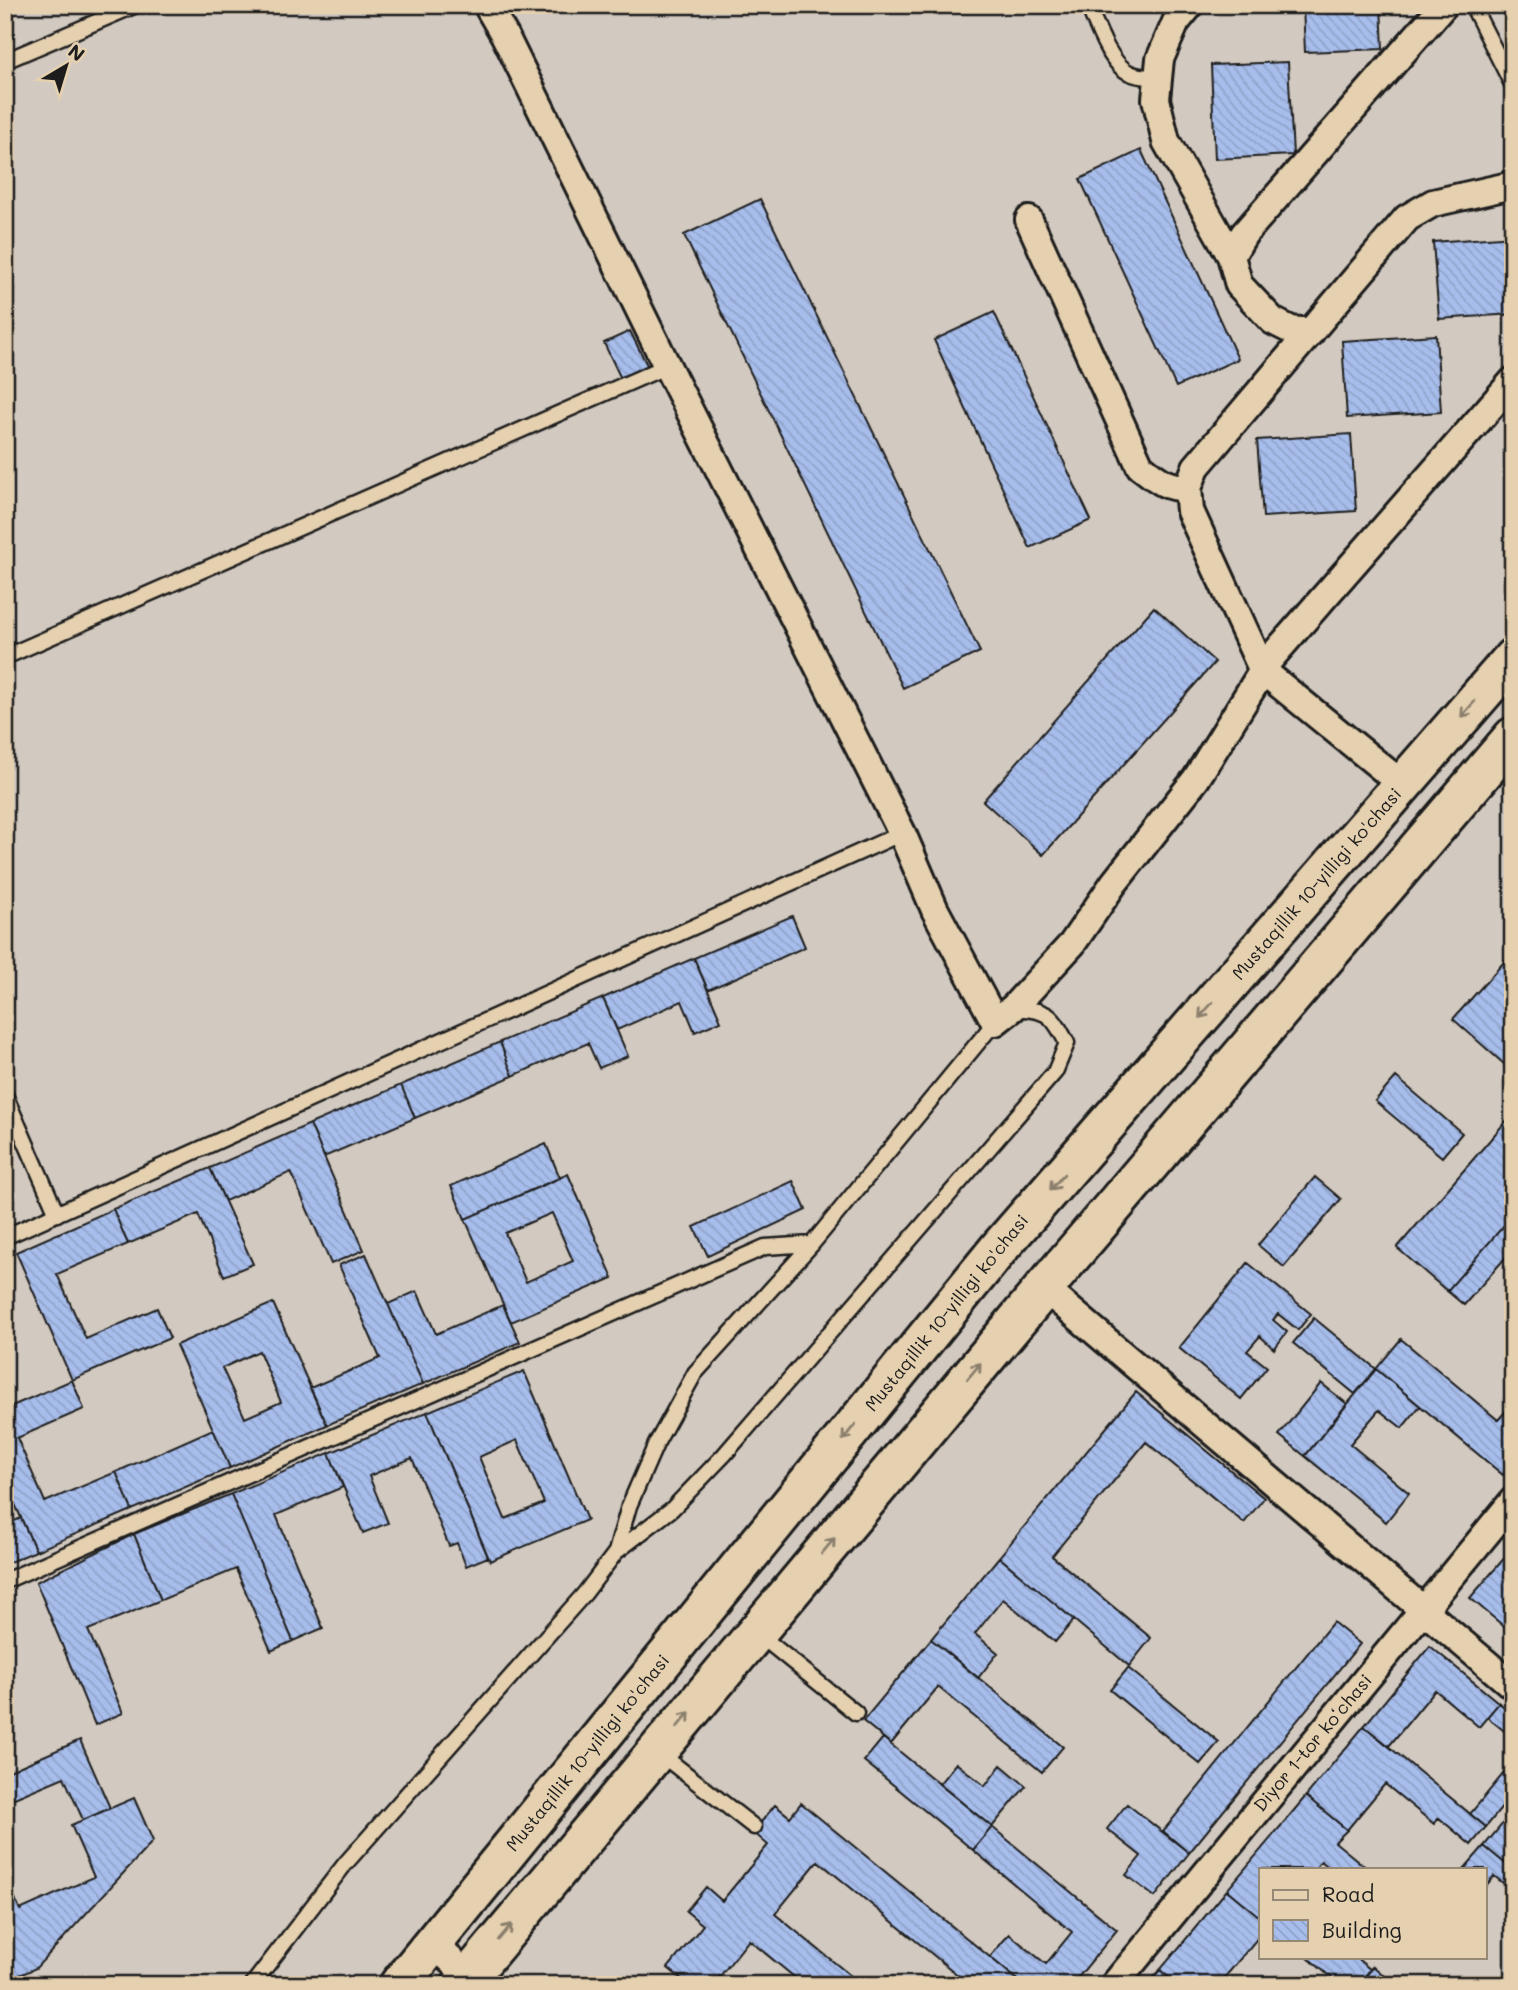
<svg xmlns="http://www.w3.org/2000/svg" width="1518" height="1990" font-family="Mali,sans-serif">
<style>
.building{fill:url(#building-back-hatch);stroke:#1c1c1c;stroke-width:2;fill-rule:evenodd}
.lines{fill:none;stroke-linecap:round;stroke-linejoin:round}
.lane-casing{stroke:#1c1c1c;stroke-width:19}
.street-casing{stroke:#1c1c1c;stroke-width:32}
.secondary-casing{stroke:#1c1c1c;stroke-width:44}
.lane{stroke:#e5d0af;stroke-width:14}
.street{stroke:#e5d0af;stroke-width:26}
.secondary{stroke:#e5d0af;stroke-width:38}
.oneway{stroke:#8b7f6d}
.labels{text-anchor:middle;stroke-width:6;stroke-linejoin:round;paint-order:stroke}
.street-label{font-size:18px;fill:#1c1c1c;stroke:#e5d0af}
</style>
<defs>
<pattern id="building-back-hatch" width="6" height="6" patternUnits="userSpaceOnUse" patternTransform="scale(1.75)"><rect width="6" height="6" fill="#a7bdeb"/><path d="M-1 5l2 2M0 0l6 6M5-1l2 2" fill="none" stroke="#8fa2c9"/></pattern>
</defs>
<rect width="100%" height="100%" fill="#d2cac1"/>
<filter id="ink" filterUnits="userSpaceOnUse"><feTurbulence type="fractalNoise" baseFrequency=".0143" numOctaves="2"/><feDisplacementMap in="SourceGraphic" scale="14" xChannelSelector="R" yChannelSelector="G"/><feConvolveMatrix kernelMatrix="1 2 1 2 8 2 1 2 1" color-interpolation-filters="sRGB"/></filter>
<g filter="url(#ink)">
<path class="building" d="M 1303,5 L 1381,5 L 1383,49 L 1305,52 Z
M 1288,62 L 1293,155 L 1215,159 L 1211,65 Z
M 1141,150 L 1238,359 L 1176,387 L 1080,179 Z
M 760,199 L 980,652 L 903,688 L 684,235 Z
M 1513,236 L 1513,314 L 1439,319 L 1433,242 Z
M 994,312 L 1091,520 L 1030,548 L 934,340 Z
M 630,331 L 650,371 L 623,383 L 604,343 Z
M 1436,335 L 1441,412 L 1347,418 L 1342,341 Z
M 1351,434 L 1356,511 L 1263,517 L 1257,440 Z
M 1154,607 L 1215,662 L 1043,855 L 983,801 Z
M 792,916 L 805,947 L 708,990 L 694,958 Z
M 1513,952 L 1512,1026 L 1513,1072 L 1453,1019 Z
M 694,958 L 721,1021 L 695,1032 L 682,1001 L 617,1030 L 603,998 Z
M 603,998 L 628,1056 L 599,1068 L 588,1043 L 513,1076 L 500,1042 Z
M 500,1042 L 513,1076 L 415,1118 L 401,1085 Z
M 1396,1077 L 1462,1133 L 1442,1157 L 1375,1101 Z
M 401,1085 L 415,1118 L 324,1157 L 310,1124 Z
M 1513,1113 L 1513,1215 L 1447,1291 L 1397,1248 Z
M 310,1124 L 364,1250 L 331,1264 L 291,1172 L 225,1201 L 210,1168 Z
M 546,1144 L 560,1178 L 465,1219 L 451,1186 Z
M 210,1168 L 253,1264 L 224,1276 L 198,1214 L 128,1244 L 113,1209 Z
M 568,1174 L 613,1278 L 511,1322 L 465,1219 ZM 552,1213 L 573,1261 L 526,1282 L 505,1233 Z
M 1315,1177 L 1341,1199 L 1284,1267 L 1258,1245 Z
M 793,1181 L 806,1210 L 708,1256 L 694,1227 Z
M 113,1209 L 128,1244 L 57,1274 L 86,1339 L 157,1308 L 170,1338 L 72,1380 L 16,1252 Z
M 1513,1215 L 1513,1249 L 1464,1305 L 1447,1291 Z
M 366,1254 L 423,1384 L 327,1425 L 310,1388 L 380,1358 L 339,1265 Z
M 1248,1263 L 1311,1314 L 1298,1330 L 1278,1314 L 1273,1320 L 1287,1332 L 1274,1349 L 1260,1336 L 1247,1351 L 1267,1367 L 1241,1399 L 1179,1348 Z
M 417,1291 L 436,1334 L 503,1305 L 520,1342 L 423,1384 L 388,1304 Z
M 273,1303 L 327,1425 L 230,1468 L 176,1345 ZM 259,1351 L 281,1402 L 245,1418 L 222,1368 Z
M 1314,1318 L 1376,1369 L 1355,1394 L 1293,1343 Z
M 1401,1339 L 1498,1420 L 1513,1403 L 1513,1464 L 1503,1475 L 1376,1369 Z
M 1376,1369 L 1420,1406 L 1402,1428 L 1379,1410 L 1350,1444 L 1409,1493 L 1386,1522 L 1305,1456 Z
M 524,1371 L 587,1520 L 490,1561 L 427,1412 ZM 517,1440 L 544,1503 L 505,1519 L 479,1457 Z
M 72,1380 L 84,1409 L 17,1438 L 45,1502 L 116,1472 L 132,1510 L 36,1551 L 5,1482 L 5,1409 Z
M 1321,1383 L 1347,1404 L 1305,1456 L 1279,1435 Z
M 1136,1392 L 1264,1498 L 1244,1523 L 1146,1442 L 1052,1556 L 1151,1638 L 1129,1666 L 999,1557 Z
M 427,1412 L 488,1557 L 466,1566 L 457,1543 L 449,1546 L 412,1458 L 369,1476 L 388,1523 L 363,1533 L 329,1453 Z
M 213,1429 L 230,1468 L 132,1510 L 116,1472 Z
M 329,1453 L 343,1487 L 276,1515 L 323,1628 L 293,1641 L 231,1494 Z
M 231,1494 L 293,1641 L 271,1651 L 236,1569 L 161,1600 L 134,1534 Z
M 21,1518 L 36,1551 L 5,1564 L 5,1525 Z
M 134,1534 L 161,1600 L 88,1630 L 123,1713 L 95,1725 L 36,1582 Z
M 1513,1548 L 1513,1634 L 1470,1598 Z
M 999,1557 L 1074,1620 L 1055,1642 L 1003,1599 L 975,1634 L 998,1653 L 978,1678 L 931,1639 Z
M 1333,1622 L 1360,1644 L 1189,1853 L 1163,1831 Z
M 931,1639 L 1063,1747 L 1042,1772 L 938,1687 L 891,1744 L 863,1721 Z
M 1430,1646 L 1499,1703 L 1479,1727 L 1435,1690 L 1389,1746 L 1364,1726 Z
M 1128,1668 L 1219,1742 L 1200,1764 L 1110,1690 Z
M 1499,1703 L 1513,1714 L 1513,1738 L 1487,1717 Z
M 1364,1726 L 1486,1827 L 1471,1845 L 1439,1818 L 1434,1824 L 1385,1784 L 1347,1830 L 1306,1796 Z
M 883,1738 L 992,1827 L 973,1850 L 864,1761 Z
M 80,1740 L 110,1808 L 83,1820 L 64,1777 L 5,1802 L 5,1773 Z
M 1513,1762 L 1513,1794 L 1486,1827 L 1470,1814 Z
M 956,1763 L 985,1786 L 1001,1765 L 1026,1786 L 992,1827 L 939,1784 Z
M 1306,1796 L 1347,1830 L 1335,1842 L 1368,1869 L 1331,1869 L 1321,1861 L 1315,1869 L 1261,1869 L 1261,1918 L 1227,1890 Z
M 134,1798 L 153,1841 L 36,1968 L 11,1979 L 5,1966 L 5,1876 L 20,1910 L 94,1877 L 71,1825 Z
M 801,1803 L 1024,1985 L 970,1985 L 818,1861 L 775,1914 L 862,1985 L 804,1985 L 749,1940 L 713,1985 L 689,1985 L 668,1968 L 703,1925 L 686,1911 L 706,1887 L 722,1901 L 768,1845 L 753,1832 L 775,1805 L 790,1817 Z
M 1127,1804 L 1189,1853 L 1155,1897 L 1126,1875 L 1141,1856 L 1107,1829 Z
M 1513,1811 L 1513,1870 L 1484,1846 Z
M 992,1827 L 1117,1930 L 1072,1985 L 1024,1985 L 990,1957 L 1009,1934 L 1046,1964 L 1072,1932 L 973,1850 Z
M 1484,1846 L 1513,1870 L 1513,1891 L 1494,1876 L 1485,1887 L 1485,1869 L 1464,1869 Z
M 1227,1890 L 1261,1918 L 1261,1934 L 1220,1983 L 1222,1985 L 1178,1985 L 1160,1970 Z
M 1307,1957 L 1355,1957 L 1371,1970 L 1358,1985 L 1340,1985 Z
M 1373,1966 L 1395,1985 L 1358,1985 Z
M 1160,1970 L 1178,1985 L 1147,1985 Z"/>
<g class="lines">
<defs>
<path id="lane" d="M 1088,5 C 1096,24 1110,65 1130,73 C 1138,77 1150,77 1159,78
M 1472,5 L 1513,86
M 5,61 L 136,5
M 5,657 L 667,366
M 5,1095 L 57,1214
M 5,1237 L 902,833
M 616,1552 L 672,1509 L 724,1455 L 1055,1072 L 1067,1043 C 1052,1014 1048,1010 1014,1008
M 5,1581 L 765,1247 L 812,1244 L 995,1022
M 757,1633 L 856,1713
M 658,1752 L 754,1827
M 252,1985 L 345,1864 L 585,1593 L 616,1552 L 629,1506 L 656,1444 L 695,1373 L 812,1244"/>
<path id="street" d="M 487,5 L 505,36 L 667,366 L 902,833 L 935,910 L 995,1022 L 1013,1008 L 1072,944 L 1114,883 L 1196,779 L 1270,659 L 1513,381
M 1190,5 L 1176,22 L 1160,59 L 1156,99 L 1166,141 L 1231,256
M 1029,220 L 1140,466 C 1158,480 1165,487 1188,488
M 1311,332 L 1291,330 L 1273,321 L 1239,285 L 1231,256 L 1244,234 L 1444,5
M 1403,785 L 1263,671 L 1190,511 L 1188,488 L 1196,467 L 1407,218 L 1433,203 L 1513,185
M 1044,1288 L 1513,1686
M 433,1944 L 479,1985
M 1114,1985 L 1513,1501"/>
<path id="secondary" d="M 399,1985 L 1000,1247 L 1513,658
M 462,1985 L 1044,1288 L 1513,737"/>
</defs>
<use href="#lane" class="lane-casing"/>
<use href="#street" class="street-casing"/>
<use href="#secondary" class="secondary-casing"/>
<use href="#lane" class="lane"/>
<use href="#street" class="street"/>
<use href="#secondary" class="secondary"/>
</g>
<defs><path id="oneway-shaft" d="M-6 0H5M1.5-3L5.5 0L1.5 3" fill="none" stroke-width="1.6" stroke-linecap="round" stroke-linejoin="round" transform="scale(1.75)"/></defs>
<g class="oneway">
<use href="#oneway-shaft" transform="translate(1468 709) rotate(131)"/>
<use href="#oneway-shaft" transform="translate(1206 1010) rotate(131)"/>
<use href="#oneway-shaft" transform="translate(1057 1182) rotate(131)"/>
<use href="#oneway-shaft" transform="translate(974 1371) rotate(-50)"/>
<use href="#oneway-shaft" transform="translate(849 1432) rotate(129)"/>
<use href="#oneway-shaft" transform="translate(828 1546) rotate(-50)"/>
<use href="#oneway-shaft" transform="translate(683 1720) rotate(-50)"/>
<use href="#oneway-shaft" transform="translate(505 1932) rotate(-50)"/>
</g>
</g>
<g class="labels">
<g class="street-label">
<text transform="translate(1317 884) rotate(-49)" y="6">Mustaqillik 10-yilligi ko'chasi</text>
<text transform="translate(947 1313) rotate(-51)" y="6">Mustaqillik 10-yilligi ko'chasi</text>
<text transform="translate(1313 1743) rotate(-50)" y="6">Diyor 1-tor koʻchasi</text>
<text transform="translate(588 1753) rotate(-51)" y="6">Mustaqillik 10-yilligi ko'chasi</text>
</g>
</g>
<rect width="1518" height="1990" fill="none" stroke="#e5d0af" stroke-width="28"/>
<rect x="14" y="14" width="1490" height="1962" fill="none" stroke="#1c1c1c" stroke-width="2.5" filter="url(#ink)"/>
<rect x="1259" y="1868" width="228" height="91" fill="#e5d0af" stroke="#958874" stroke-width="2"/>
<rect x="1273" y="1890" width="35" height="10" fill="#e5d0af" stroke="#958874" stroke-width="2"/>
<text x="1322" y="1902" font-size="21" fill="#1c1c1c">Road</text>
<rect x="1273" y="1920" width="35" height="21" fill="url(#building-back-hatch)" stroke="#958874" stroke-width="2"/>
<text x="1322" y="1938" font-size="21" fill="#1c1c1c">Building</text>
<g transform="translate(66 66) rotate(38)" stroke="#e5d0af" stroke-width="5" paint-order="stroke">
<path d="M0-5L12 26L0 18L-12 26Z" fill="#1c1c1c"/>
<text y="-10" font-size="19" font-weight="bold" text-anchor="middle" fill="#1c1c1c">N</text>
</g>
</svg>
